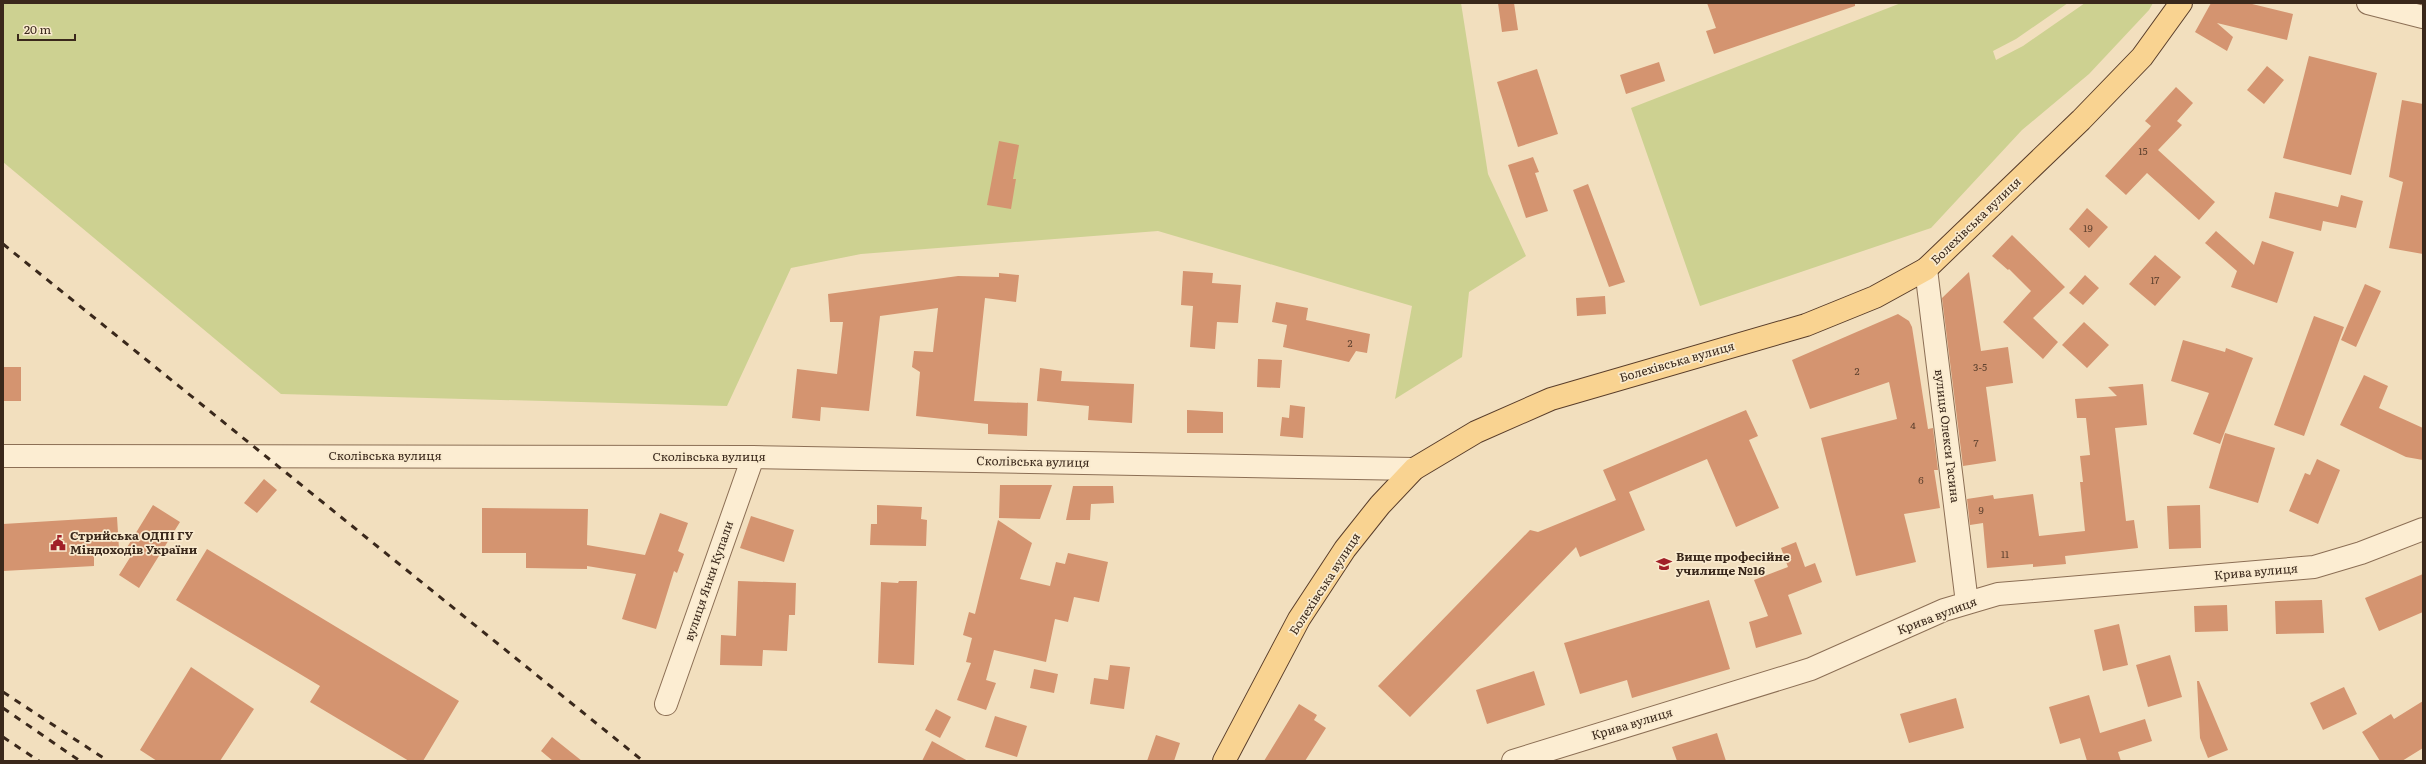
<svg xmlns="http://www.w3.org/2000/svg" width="2426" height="764" font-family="Literata,serif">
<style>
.green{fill:#cdd191}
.building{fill:#d49470}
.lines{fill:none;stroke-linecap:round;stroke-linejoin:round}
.minor-casing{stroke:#8c6f55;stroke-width:24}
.major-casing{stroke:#593d2a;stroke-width:24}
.minor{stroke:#fcedd2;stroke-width:22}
.major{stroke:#f9d391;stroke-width:22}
.rail{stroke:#3a281b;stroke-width:3;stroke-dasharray:7 7;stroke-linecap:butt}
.labels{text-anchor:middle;stroke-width:3.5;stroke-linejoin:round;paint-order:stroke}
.number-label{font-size:10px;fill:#604330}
.street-label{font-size:12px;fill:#3a281b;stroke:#f9eace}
.poi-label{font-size:12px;font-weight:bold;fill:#3a281b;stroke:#f9eace;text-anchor:start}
</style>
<rect width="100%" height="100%" fill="#f2dfbe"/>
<path class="green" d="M 3,3 L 1461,3 L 1488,174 L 1526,256 L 1469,292 L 1462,357 L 1395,399 L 1412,306 L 1158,231 L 861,254 L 791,268 L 727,406 L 281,394 L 3,162 Z
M 1901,3 L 2068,3 L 2016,39 L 1993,51 L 1996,60 L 2023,46 L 2085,3 L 2153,3 L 2149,10 L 2089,74 L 2022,130 L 1931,228 L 1700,306 L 1631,108 Z"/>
<path class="building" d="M 1498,3 L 1514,3 L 1518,30 L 1502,32 Z
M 1707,3 L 1855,3 L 1855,6 L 1714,54 L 1706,31 L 1716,28 Z
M 2211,3 L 2248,3 L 2293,14 L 2287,40 L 2217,23 L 2233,37 L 2227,51 L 2195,32 Z
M 2309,56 L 2377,73 L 2351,175 L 2283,158 Z
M 1659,62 L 1665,81 L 1626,94 L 1620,75 Z
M 2267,66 L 2284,80 L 2264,104 L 2247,90 Z
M 1537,69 L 1558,134 L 1518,147 L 1497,82 Z
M 2176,87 L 2193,103 L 2177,121 L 2182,125 L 2158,150 L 2215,202 L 2199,220 L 2147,173 L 2126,195 L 2105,176 L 2151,126 L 2145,121 Z
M 2402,100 L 2423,104 L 2423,254 L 2389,248 L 2403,182 L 2389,177 Z
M 999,141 L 1019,145 L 1013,179 L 1016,179 L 1011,209 L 987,205 Z
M 1533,157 L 1539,172 L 1535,173 L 1548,211 L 1526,218 L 1508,165 Z
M 1588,184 L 1625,282 L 1609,287 L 1573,190 Z
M 2275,192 L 2338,207 L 2341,195 L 2363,201 L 2356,228 L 2323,221 L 2321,231 L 2269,218 Z
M 2087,208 L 2108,227 L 2089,248 L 2069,229 Z
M 2216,231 L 2254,265 L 2262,241 L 2294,252 L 2277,303 L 2231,287 L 2237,271 L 2205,243 Z
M 2012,235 L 2065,287 L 2033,318 L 2058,342 L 2043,359 L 2003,322 L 2031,291 L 2009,269 L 2008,270 L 1992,256 Z
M 2155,255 L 2181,277 L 2155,306 L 2129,284 Z
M 1183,271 L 1213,273 L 1212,283 L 1241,285 L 1238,323 L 1217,322 L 1215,349 L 1190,347 L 1193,306 L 1181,305 Z
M 1969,272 L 1981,351 L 2008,347 L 2013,383 L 1986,387 L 1996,461 L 1963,466 L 1942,298 Z
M 999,273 L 1019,275 L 1016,302 L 985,298 L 974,401 L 1028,403 L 1027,436 L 988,434 L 988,424 L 916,416 L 920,372 L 912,367 L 914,351 L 933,352 L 938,308 L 880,316 L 869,411 L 821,407 L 820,421 L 792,418 L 797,369 L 837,374 L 843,322 L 830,322 L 828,294 L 958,276 L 999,277 Z
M 2085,275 L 2099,288 L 2083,305 L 2069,293 Z
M 2365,284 L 2381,291 L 2356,347 L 2341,340 Z
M 1605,296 L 1606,314 L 1577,316 L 1576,298 Z
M 1276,302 L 1308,308 L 1306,320 L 1370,334 L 1367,353 L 1356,351 L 1349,362 L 1283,347 L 1287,325 L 1272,322 Z
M 1898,314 L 1909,321 L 1912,327 L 1928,429 L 1933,428 L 1938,470 L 1934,470 L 1940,508 L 1904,514 L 1916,562 L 1856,576 L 1821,438 L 1897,419 L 1889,382 L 1810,409 L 1792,360 Z
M 2314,316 L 2344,327 L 2304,436 L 2274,425 Z
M 2084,322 L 2109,345 L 2087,368 L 2062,345 Z
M 2183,340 L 2225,352 L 2226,348 L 2253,358 L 2220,444 L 2193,434 L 2209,393 L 2171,381 Z
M 1258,359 L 1282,360 L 1280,388 L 1257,387 Z
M 3,367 L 21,367 L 21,401 L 3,401 Z
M 1040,368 L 1062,371 L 1061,381 L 1134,384 L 1132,423 L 1088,420 L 1089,406 L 1037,401 Z
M 2364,375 L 2388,386 L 2379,408 L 2423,428 L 2423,460 L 2406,457 L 2340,425 Z
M 2143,384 L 2147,425 L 2115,428 L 2126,521 L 2134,520 L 2138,548 L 2065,556 L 2066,564 L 2033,567 L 2033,564 L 1987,568 L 1983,523 L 1970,525 L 1967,499 L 1993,495 L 1994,499 L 2033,494 L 2039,536 L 2085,531 L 2080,482 L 2083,482 L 2080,456 L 2090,455 L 2086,418 L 2077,418 L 2075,399 L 2117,396 L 2108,387 Z
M 1290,405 L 1305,407 L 1303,438 L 1280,436 L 1282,417 L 1289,418 Z
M 1187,410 L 1223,412 L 1223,433 L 1187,433 Z
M 1746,410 L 1758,436 L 1749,440 L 1779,508 L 1736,527 L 1707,459 L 1629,492 L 1645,530 L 1580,557 L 1576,547 L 1410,717 L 1378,686 L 1530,530 L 1538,532 L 1616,500 L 1603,470 Z
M 2225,433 L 2275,448 L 2258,503 L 2209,488 Z
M 2317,459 L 2340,470 L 2318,524 L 2289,511 L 2305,473 L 2310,475 Z
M 264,479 L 277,490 L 257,513 L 244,503 Z
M 1000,485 L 1052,485 L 1040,519 L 999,518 Z
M 1073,486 L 1113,486 L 1114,503 L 1091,504 L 1090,520 L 1066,520 Z
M 153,505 L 180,522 L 139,588 L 119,575 L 136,548 L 126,549 Z
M 877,505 L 922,507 L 921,519 L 927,520 L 926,546 L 870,545 L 871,524 L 877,524 Z
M 2200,505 L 2201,548 L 2169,549 L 2167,506 Z
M 482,508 L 588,509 L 587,545 L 645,555 L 660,513 L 688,523 L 678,551 L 684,554 L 677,573 L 674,571 L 656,629 L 622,619 L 636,574 L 587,566 L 587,569 L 526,568 L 526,553 L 482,553 Z
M 751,516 L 794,530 L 784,562 L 740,548 Z
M 117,517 L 119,549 L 94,551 L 94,566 L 3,571 L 3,524 Z
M 998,520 L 1032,543 L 1020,579 L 1050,586 L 1056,562 L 1065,564 L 1068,553 L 1108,562 L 1099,602 L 1074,597 L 1068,622 L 1055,619 L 1046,662 L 994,650 L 986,680 L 996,683 L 986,710 L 957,700 L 971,663 L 966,662 L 972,638 L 963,635 L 969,612 L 975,614 Z
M 1796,542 L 1805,567 L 1815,563 L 1822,582 L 1788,595 L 1802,634 L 1756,648 L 1749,622 L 1768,616 L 1754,580 L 1788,567 L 1781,548 Z
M 207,549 L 459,701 L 423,761 L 409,761 L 310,702 L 320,686 L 176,600 Z
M 2423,574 L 2423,612 L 2379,631 L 2365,598 Z
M 738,581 L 796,583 L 795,615 L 789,615 L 787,651 L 763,650 L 762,666 L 720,665 L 721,635 L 736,636 Z
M 899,581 L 917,581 L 914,665 L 878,663 L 881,582 L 898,583 Z
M 1709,600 L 1730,669 L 1632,698 L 1627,680 L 1580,694 L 1564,643 Z
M 2322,600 L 2324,633 L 2276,634 L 2275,601 Z
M 2227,605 L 2228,631 L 2195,632 L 2194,606 Z
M 2119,624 L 2128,665 L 2103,671 L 2094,630 Z
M 2170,655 L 2182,697 L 2148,707 L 2136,665 Z
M 1110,665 L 1130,667 L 1124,709 L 1090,704 L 1094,678 L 1108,680 Z
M 191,667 L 254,709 L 220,761 L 157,761 L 140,750 Z
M 1034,669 L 1058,674 L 1054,693 L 1030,688 Z
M 1534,671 L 1545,705 L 1487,724 L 1476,690 Z
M 2197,681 L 2199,681 L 2228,750 L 2208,758 L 2200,738 Z
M 2344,687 L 2357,714 L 2323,730 L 2310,703 Z
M 2089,695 L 2100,733 L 2145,719 L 2152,741 L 2118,752 L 2121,761 L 2087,761 L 2080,738 L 2060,744 L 2049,707 Z
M 1956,698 L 1964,728 L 1909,743 L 1900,714 Z
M 2423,701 L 2423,748 L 2402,761 L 2380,761 L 2362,732 L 2391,714 L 2394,719 Z
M 1299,704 L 1317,715 L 1314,720 L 1326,728 L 1305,761 L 1264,761 Z
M 936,709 L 951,717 L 940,738 L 925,730 Z
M 995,716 L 1027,726 L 1017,757 L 985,747 Z
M 1717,733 L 1726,761 L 1677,761 L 1672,747 Z
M 1156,735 L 1180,743 L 1174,761 L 1147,761 Z
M 552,737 L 582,761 L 553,761 L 541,751 Z
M 932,741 L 968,761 L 922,761 Z"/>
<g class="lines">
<defs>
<path id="minor" d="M 2368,3 L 2423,17
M 1926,269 L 1967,603
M 3,456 L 753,457 L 1414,469
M 666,704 L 753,457
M 1513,761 L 1811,669 L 1944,610 L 1998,594 L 2314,567 L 2361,553 L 2423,529"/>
<path id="major" d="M 1224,761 L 1299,619 L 1345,549 L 1380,505 L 1414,469 L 1476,432 L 1551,399 L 1806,325 L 1875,297 L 1926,269 L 2081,120 L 2142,57 L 2181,3"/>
</defs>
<use href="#minor" class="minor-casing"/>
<use href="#major" class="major-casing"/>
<use href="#minor" class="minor"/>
<use href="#major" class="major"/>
<path class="rail" d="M 3,244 L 643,761
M 3,692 L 108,761
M 3,708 L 80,761
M 3,737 L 39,761"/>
</g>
<defs>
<symbol id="civic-bare" viewBox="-9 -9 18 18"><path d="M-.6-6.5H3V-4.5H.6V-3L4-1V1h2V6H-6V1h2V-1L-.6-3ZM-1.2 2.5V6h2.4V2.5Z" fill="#a11f28" stroke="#f9eace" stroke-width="2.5" paint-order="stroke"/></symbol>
<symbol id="university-bare" viewBox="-9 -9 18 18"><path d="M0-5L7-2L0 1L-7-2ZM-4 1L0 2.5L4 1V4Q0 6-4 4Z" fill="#a11f28" stroke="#f9eace" stroke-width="2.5" paint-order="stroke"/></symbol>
</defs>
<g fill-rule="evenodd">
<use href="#civic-bare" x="47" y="532" width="22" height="22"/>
<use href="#university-bare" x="1653" y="553" width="22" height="22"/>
</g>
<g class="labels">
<g class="number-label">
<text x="2143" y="155">15</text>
<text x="2088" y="232">19</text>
<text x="2155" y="284">17</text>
<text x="1350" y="347">2</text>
<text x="1980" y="371">3-5</text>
<text x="1857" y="375">2</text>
<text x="1913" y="429">4</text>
<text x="1976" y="447">7</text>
<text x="1921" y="484">6</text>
<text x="1981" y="514">9</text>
<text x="2005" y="558">11</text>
</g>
<g class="street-label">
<text transform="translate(1976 221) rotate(-44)" y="4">Болехівська вулиця</text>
<text transform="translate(1677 362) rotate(-16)" y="4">Болехівська вулиця</text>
<text transform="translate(1947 436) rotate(83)" y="4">вулиця Олекси Гасина</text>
<text x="385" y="460">Сколівська вулиця</text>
<text x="709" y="461">Сколівська вулиця</text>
<text transform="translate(1033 462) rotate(1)" y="4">Сколівська вулиця</text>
<text transform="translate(2256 572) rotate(-5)" y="4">Крива вулиця</text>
<text transform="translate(709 581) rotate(-71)" y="4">вулиця Янки Купали</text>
<text transform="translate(1325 584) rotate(-57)" y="4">Болехівська вулиця</text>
<text transform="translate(1937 616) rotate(-21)" y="4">Крива вулиця</text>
<text transform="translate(1632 724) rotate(-17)" y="4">Крива вулиця</text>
</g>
<g class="poi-label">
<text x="70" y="540">Стрийська ОДПІ ГУ<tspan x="70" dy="14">Міндоходів України</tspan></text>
<text x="1676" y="561">Вище професійне<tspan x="1676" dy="14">училище №16</tspan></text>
</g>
</g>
<rect width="2426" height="764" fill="none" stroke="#3a281b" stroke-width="8"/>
<path d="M18 34v6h57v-6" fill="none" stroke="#3a281b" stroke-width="2"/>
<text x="24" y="34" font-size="12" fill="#3a281b" stroke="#f9eace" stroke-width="3" paint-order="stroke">20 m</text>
</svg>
